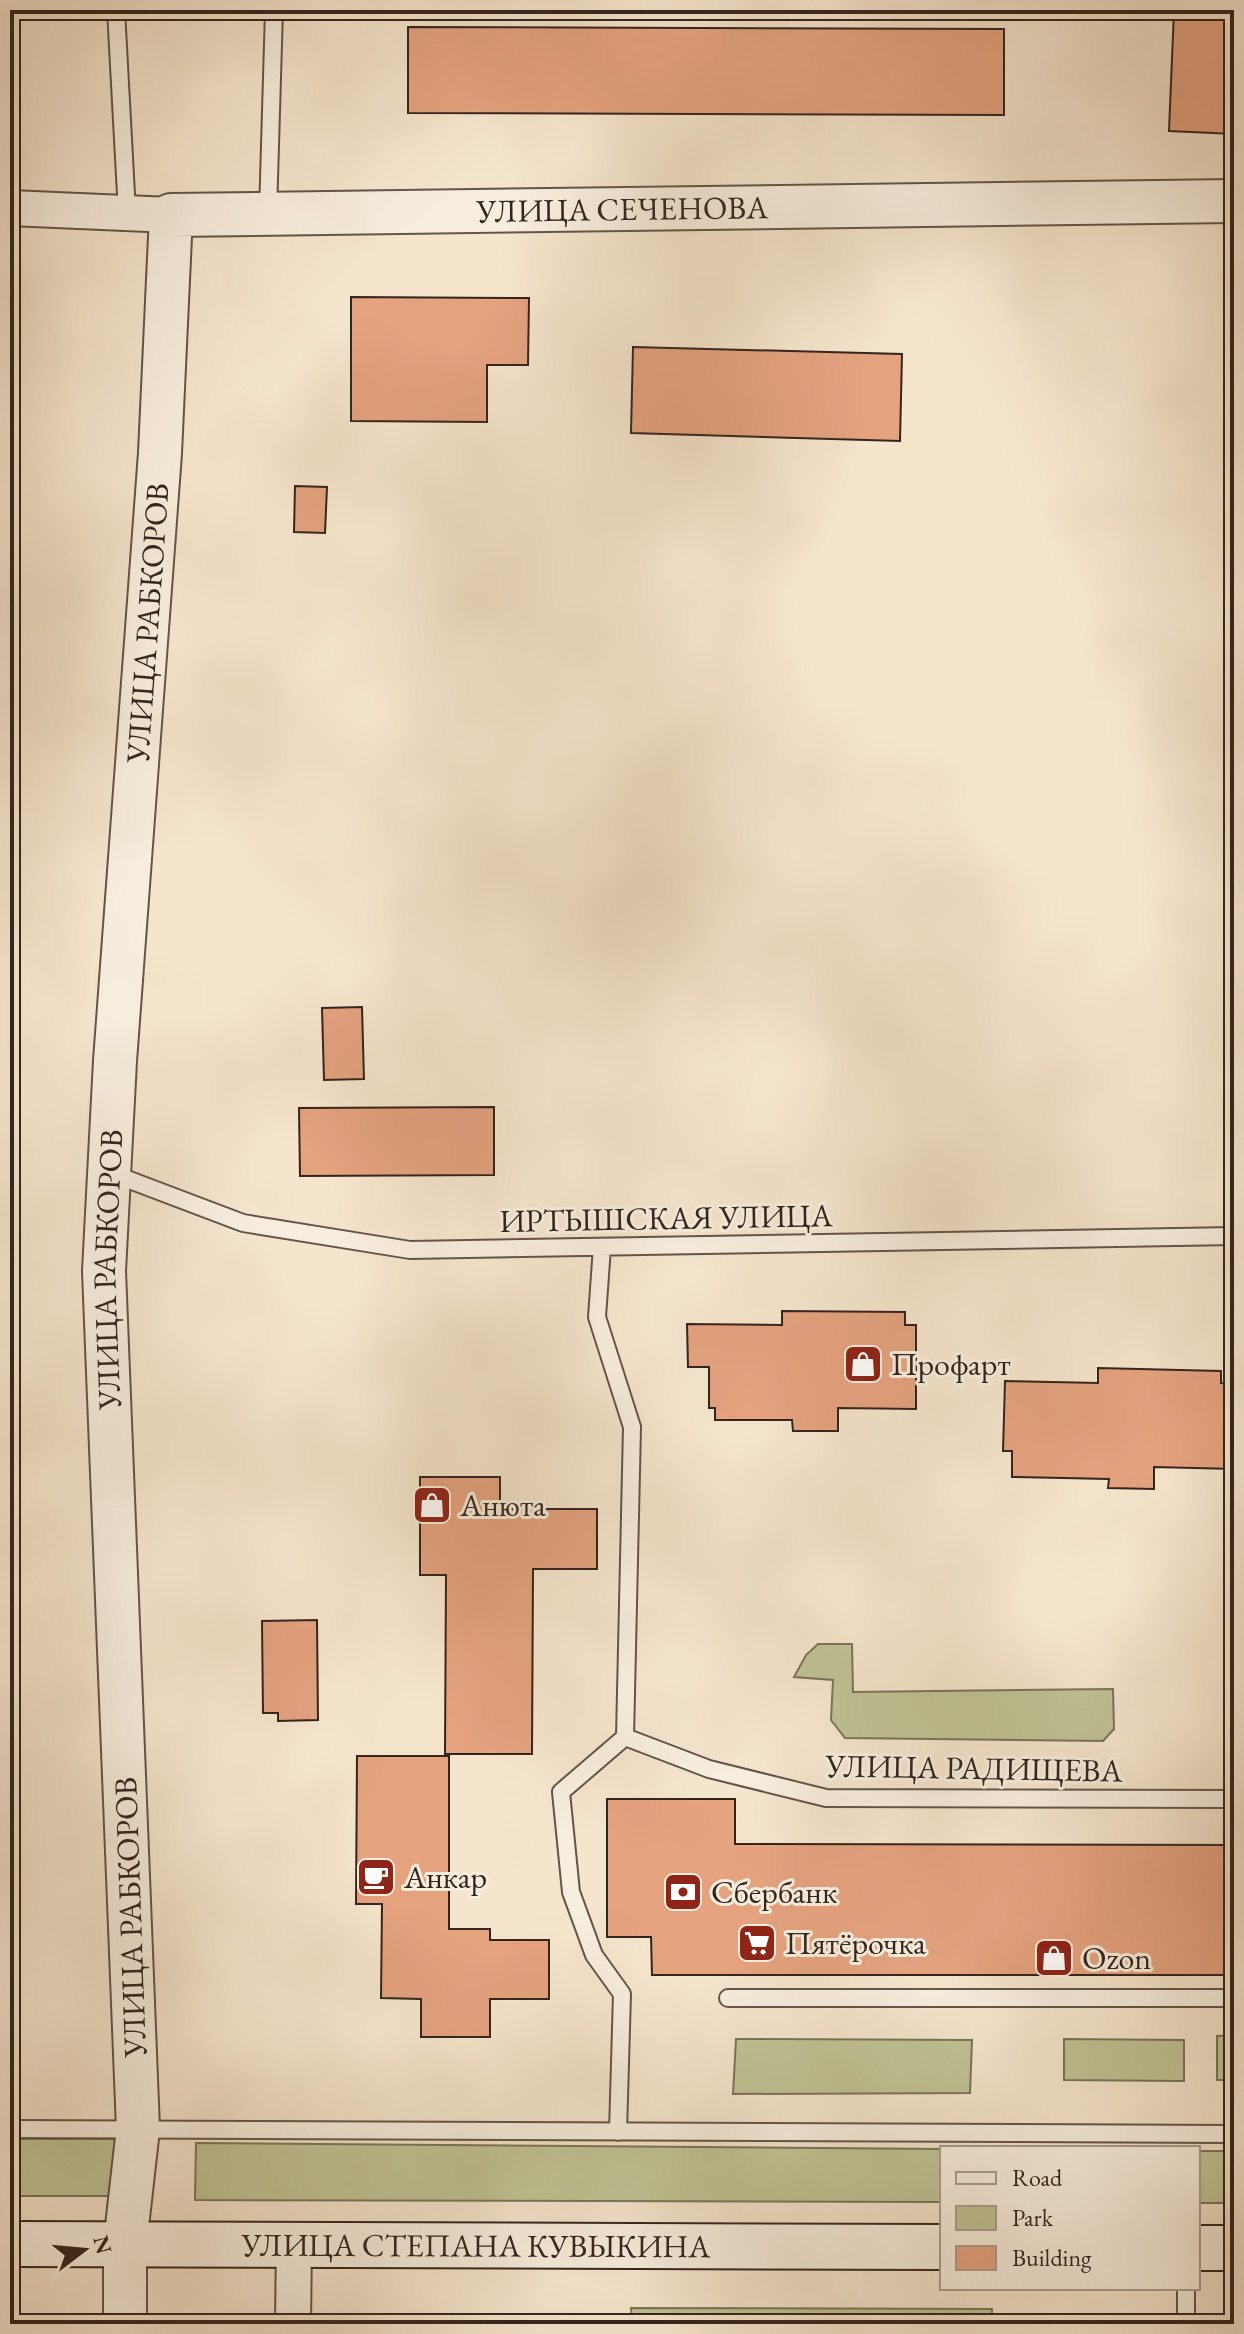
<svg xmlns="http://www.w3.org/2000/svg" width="1244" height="2334" font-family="'EB Garamond',serif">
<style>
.green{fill:#c0c395;stroke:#7a745a;stroke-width:2}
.building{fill:#e4a27f;stroke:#34241e;stroke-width:2}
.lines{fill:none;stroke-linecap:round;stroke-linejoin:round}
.service-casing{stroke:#64544a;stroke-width:20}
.minor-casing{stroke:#64544a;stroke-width:38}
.tertiary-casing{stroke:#64544a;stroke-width:46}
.secondary-casing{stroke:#34241e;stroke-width:48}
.service{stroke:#f8eede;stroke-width:16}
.minor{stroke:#f8eede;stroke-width:34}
.tertiary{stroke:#f8eede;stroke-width:42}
.secondary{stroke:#f8eede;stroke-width:44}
.labels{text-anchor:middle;stroke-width:6;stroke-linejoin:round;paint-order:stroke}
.street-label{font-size:32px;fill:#34241e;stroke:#f8eede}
.poi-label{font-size:32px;fill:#34241e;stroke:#f8eede;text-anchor:start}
</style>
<rect width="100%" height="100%" fill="#f5e5cd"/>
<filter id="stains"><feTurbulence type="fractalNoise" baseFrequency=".0025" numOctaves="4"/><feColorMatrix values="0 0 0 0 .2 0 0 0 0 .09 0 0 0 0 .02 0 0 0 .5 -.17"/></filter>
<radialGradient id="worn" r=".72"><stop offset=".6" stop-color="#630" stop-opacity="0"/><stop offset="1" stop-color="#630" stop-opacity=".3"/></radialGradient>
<path class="green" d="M 818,1644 L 852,1644 L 853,1692 L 1113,1689 L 1114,1729 L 1103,1741 L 845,1738 L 831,1720 L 833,1680 L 794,1677 L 806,1655 Z
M 1234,2035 L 1234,2080 L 1217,2080 L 1217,2036 Z
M 736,2039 L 972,2040 L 970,2093 L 733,2094 Z
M 1064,2039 L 1184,2040 L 1184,2081 L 1064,2080 Z
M 10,2139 L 119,2139 L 119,2196 L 10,2196 Z
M 196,2143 L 942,2149 L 942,2202 L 195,2200 Z
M 1198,2151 L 1234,2151 L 1234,2203 L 1198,2203 Z
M 631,2308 L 992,2309 L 992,2324 L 632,2324 Z"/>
<path class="building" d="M 1174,10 L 1234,10 L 1234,134 L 1169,131 Z
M 408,27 L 1004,29 L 1004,115 L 408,113 Z
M 351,297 L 529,298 L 528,365 L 487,365 L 487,422 L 351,421 Z
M 633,347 L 902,354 L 900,441 L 631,433 Z
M 295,486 L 327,487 L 325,533 L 294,532 Z
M 362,1007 L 364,1079 L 324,1080 L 322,1008 Z
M 494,1107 L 494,1175 L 300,1176 L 299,1108 Z
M 782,1311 L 905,1312 L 905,1325 L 916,1325 L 916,1409 L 838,1408 L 838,1431 L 793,1431 L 792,1420 L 715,1420 L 715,1408 L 709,1408 L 709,1367 L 688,1367 L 687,1324 L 782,1325 Z
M 1098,1368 L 1221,1371 L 1221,1383 L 1234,1384 L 1234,1469 L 1154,1467 L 1154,1489 L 1108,1488 L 1109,1479 L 1012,1477 L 1012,1451 L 1003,1451 L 1005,1381 L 1098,1383 Z
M 420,1477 L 500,1477 L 500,1509 L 597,1509 L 597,1569 L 533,1569 L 532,1754 L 445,1754 L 446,1575 L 420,1575 Z
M 317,1620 L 318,1720 L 278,1721 L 278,1713 L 263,1713 L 262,1621 Z
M 357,1756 L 449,1756 L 449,1929 L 490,1929 L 490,1940 L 549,1940 L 549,1999 L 490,1999 L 490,2037 L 421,2037 L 421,1999 L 381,1998 L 382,1904 L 356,1904 Z
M 607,1799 L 735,1799 L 735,1844 L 1234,1845 L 1234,1975 L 652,1975 L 651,1937 L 607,1937 Z"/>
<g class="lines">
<defs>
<path id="service" d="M 116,10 L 127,213
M 268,213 L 274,10
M 111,1173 L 243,1223 L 410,1250 L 1234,1236
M 602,1247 L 597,1317 L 632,1427 L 625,1737 L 561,1792 L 571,1892 L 594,1955 L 622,1994 L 618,2132
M 625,1737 L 709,1769 L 826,1798 L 1234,1799
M 728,1998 L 1234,1998
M 10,2129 L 1234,2134
M 1186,2324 L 1186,2288"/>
<path id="minor" d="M 10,208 L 171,215
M 293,2324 L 294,2244"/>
<g id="tertiary">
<path id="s1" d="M 125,2324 L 125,2244 L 138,2129 L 104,1271 L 115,1061 L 160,453 L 171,215 L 1234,201"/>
</g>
<g id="secondary">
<path id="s2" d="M 10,2244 L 942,2247"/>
<path d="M 1198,2248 L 1234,2248"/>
</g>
</defs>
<use href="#service" class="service-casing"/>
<use href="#minor" class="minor-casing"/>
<use href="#tertiary" class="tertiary-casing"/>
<use href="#secondary" class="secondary-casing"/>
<use href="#service" class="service"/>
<use href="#minor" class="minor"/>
<use href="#tertiary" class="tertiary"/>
<use href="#secondary" class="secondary"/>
</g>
<defs>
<symbol id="shop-square" viewBox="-11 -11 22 22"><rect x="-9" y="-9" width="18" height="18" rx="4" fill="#8f2418" stroke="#f8eede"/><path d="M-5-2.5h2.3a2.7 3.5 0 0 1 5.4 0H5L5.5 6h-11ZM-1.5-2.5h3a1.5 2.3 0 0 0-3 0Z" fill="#fff"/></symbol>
<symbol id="cafe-square" viewBox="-11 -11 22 22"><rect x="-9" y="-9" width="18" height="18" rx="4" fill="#8f2418" stroke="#f8eede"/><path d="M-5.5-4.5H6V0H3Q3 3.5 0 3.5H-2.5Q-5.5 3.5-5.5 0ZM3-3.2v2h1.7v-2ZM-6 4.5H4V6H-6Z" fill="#fff"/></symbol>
<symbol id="bank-square" viewBox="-11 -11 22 22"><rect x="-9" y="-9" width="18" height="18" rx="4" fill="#8f2418" stroke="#f8eede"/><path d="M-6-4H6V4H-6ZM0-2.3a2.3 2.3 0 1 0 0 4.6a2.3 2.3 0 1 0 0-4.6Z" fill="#fff"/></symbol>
<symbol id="supermarket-square" viewBox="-11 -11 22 22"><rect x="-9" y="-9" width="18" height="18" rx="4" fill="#8f2418" stroke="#f8eede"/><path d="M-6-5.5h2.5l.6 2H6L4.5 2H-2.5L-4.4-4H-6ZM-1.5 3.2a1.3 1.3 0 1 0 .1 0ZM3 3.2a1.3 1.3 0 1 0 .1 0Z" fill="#fff"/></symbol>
</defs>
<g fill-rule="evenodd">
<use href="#shop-square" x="841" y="1342" width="44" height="44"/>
<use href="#shop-square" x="410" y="1483" width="44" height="44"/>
<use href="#cafe-square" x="354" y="1855" width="44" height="44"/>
<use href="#bank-square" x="661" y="1870" width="44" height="44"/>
<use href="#supermarket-square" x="735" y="1921" width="44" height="44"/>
<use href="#shop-square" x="1032" y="1936" width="44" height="44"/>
</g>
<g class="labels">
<g class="street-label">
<text dy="11" stroke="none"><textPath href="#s1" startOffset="2564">УЛИЦА СЕЧЕНОВА</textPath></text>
<text dy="11" stroke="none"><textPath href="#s1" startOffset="1704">УЛИЦА РАБКОРОВ</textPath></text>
<text transform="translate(666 1218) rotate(-1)" y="11">ИРТЫШСКАЯ УЛИЦА</text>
<text dy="11" stroke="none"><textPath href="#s1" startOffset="1056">УЛИЦА РАБКОРОВ</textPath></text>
<text transform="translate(974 1768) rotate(1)" y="11">УЛИЦА РАДИЩЕВА</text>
<text transform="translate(130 1917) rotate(-92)" y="11">УЛИЦА РАБКОРОВ</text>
<text dy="11" stroke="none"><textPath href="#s2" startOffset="466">УЛИЦА СТЕПАНА КУВЫКИНА</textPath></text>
</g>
<g class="poi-label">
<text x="891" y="1375">Профарт</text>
<text x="460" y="1516">Анюта</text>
<text x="404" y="1888">Анкар</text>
<text x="711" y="1903">Сбербанк</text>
<text x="785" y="1954">Пятёрочка</text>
<text x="1082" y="1969">Ozon</text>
</g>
</g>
<rect width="1244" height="2334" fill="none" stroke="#f5e5cd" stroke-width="40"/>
<rect x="12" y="12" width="1220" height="2310" fill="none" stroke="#34241e" stroke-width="4"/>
<rect x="20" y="20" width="1204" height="2294" fill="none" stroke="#34241e" stroke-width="2"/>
<rect x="940" y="2146" width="260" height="144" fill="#f8eede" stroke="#aa9d91" stroke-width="2"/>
<rect x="956" y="2172" width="40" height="12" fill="#f8eede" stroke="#aa9d91" stroke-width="2"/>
<text x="1012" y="2186" font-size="24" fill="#34241e">Road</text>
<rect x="956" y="2206" width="40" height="24" fill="#c0c395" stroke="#aa9d91" stroke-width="2"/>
<text x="1012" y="2226" font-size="24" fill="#34241e">Park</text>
<rect x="956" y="2246" width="40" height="24" fill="#e4a27f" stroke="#aa9d91" stroke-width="2"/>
<text x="1012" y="2266" font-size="24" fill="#34241e">Building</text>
<g transform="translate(84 2250) rotate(74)" stroke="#f8eede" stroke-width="6" paint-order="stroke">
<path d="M0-6L14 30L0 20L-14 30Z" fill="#34241e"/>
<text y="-12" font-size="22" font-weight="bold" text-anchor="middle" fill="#34241e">N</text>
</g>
<rect width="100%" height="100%" filter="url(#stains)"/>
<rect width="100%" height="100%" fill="url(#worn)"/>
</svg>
